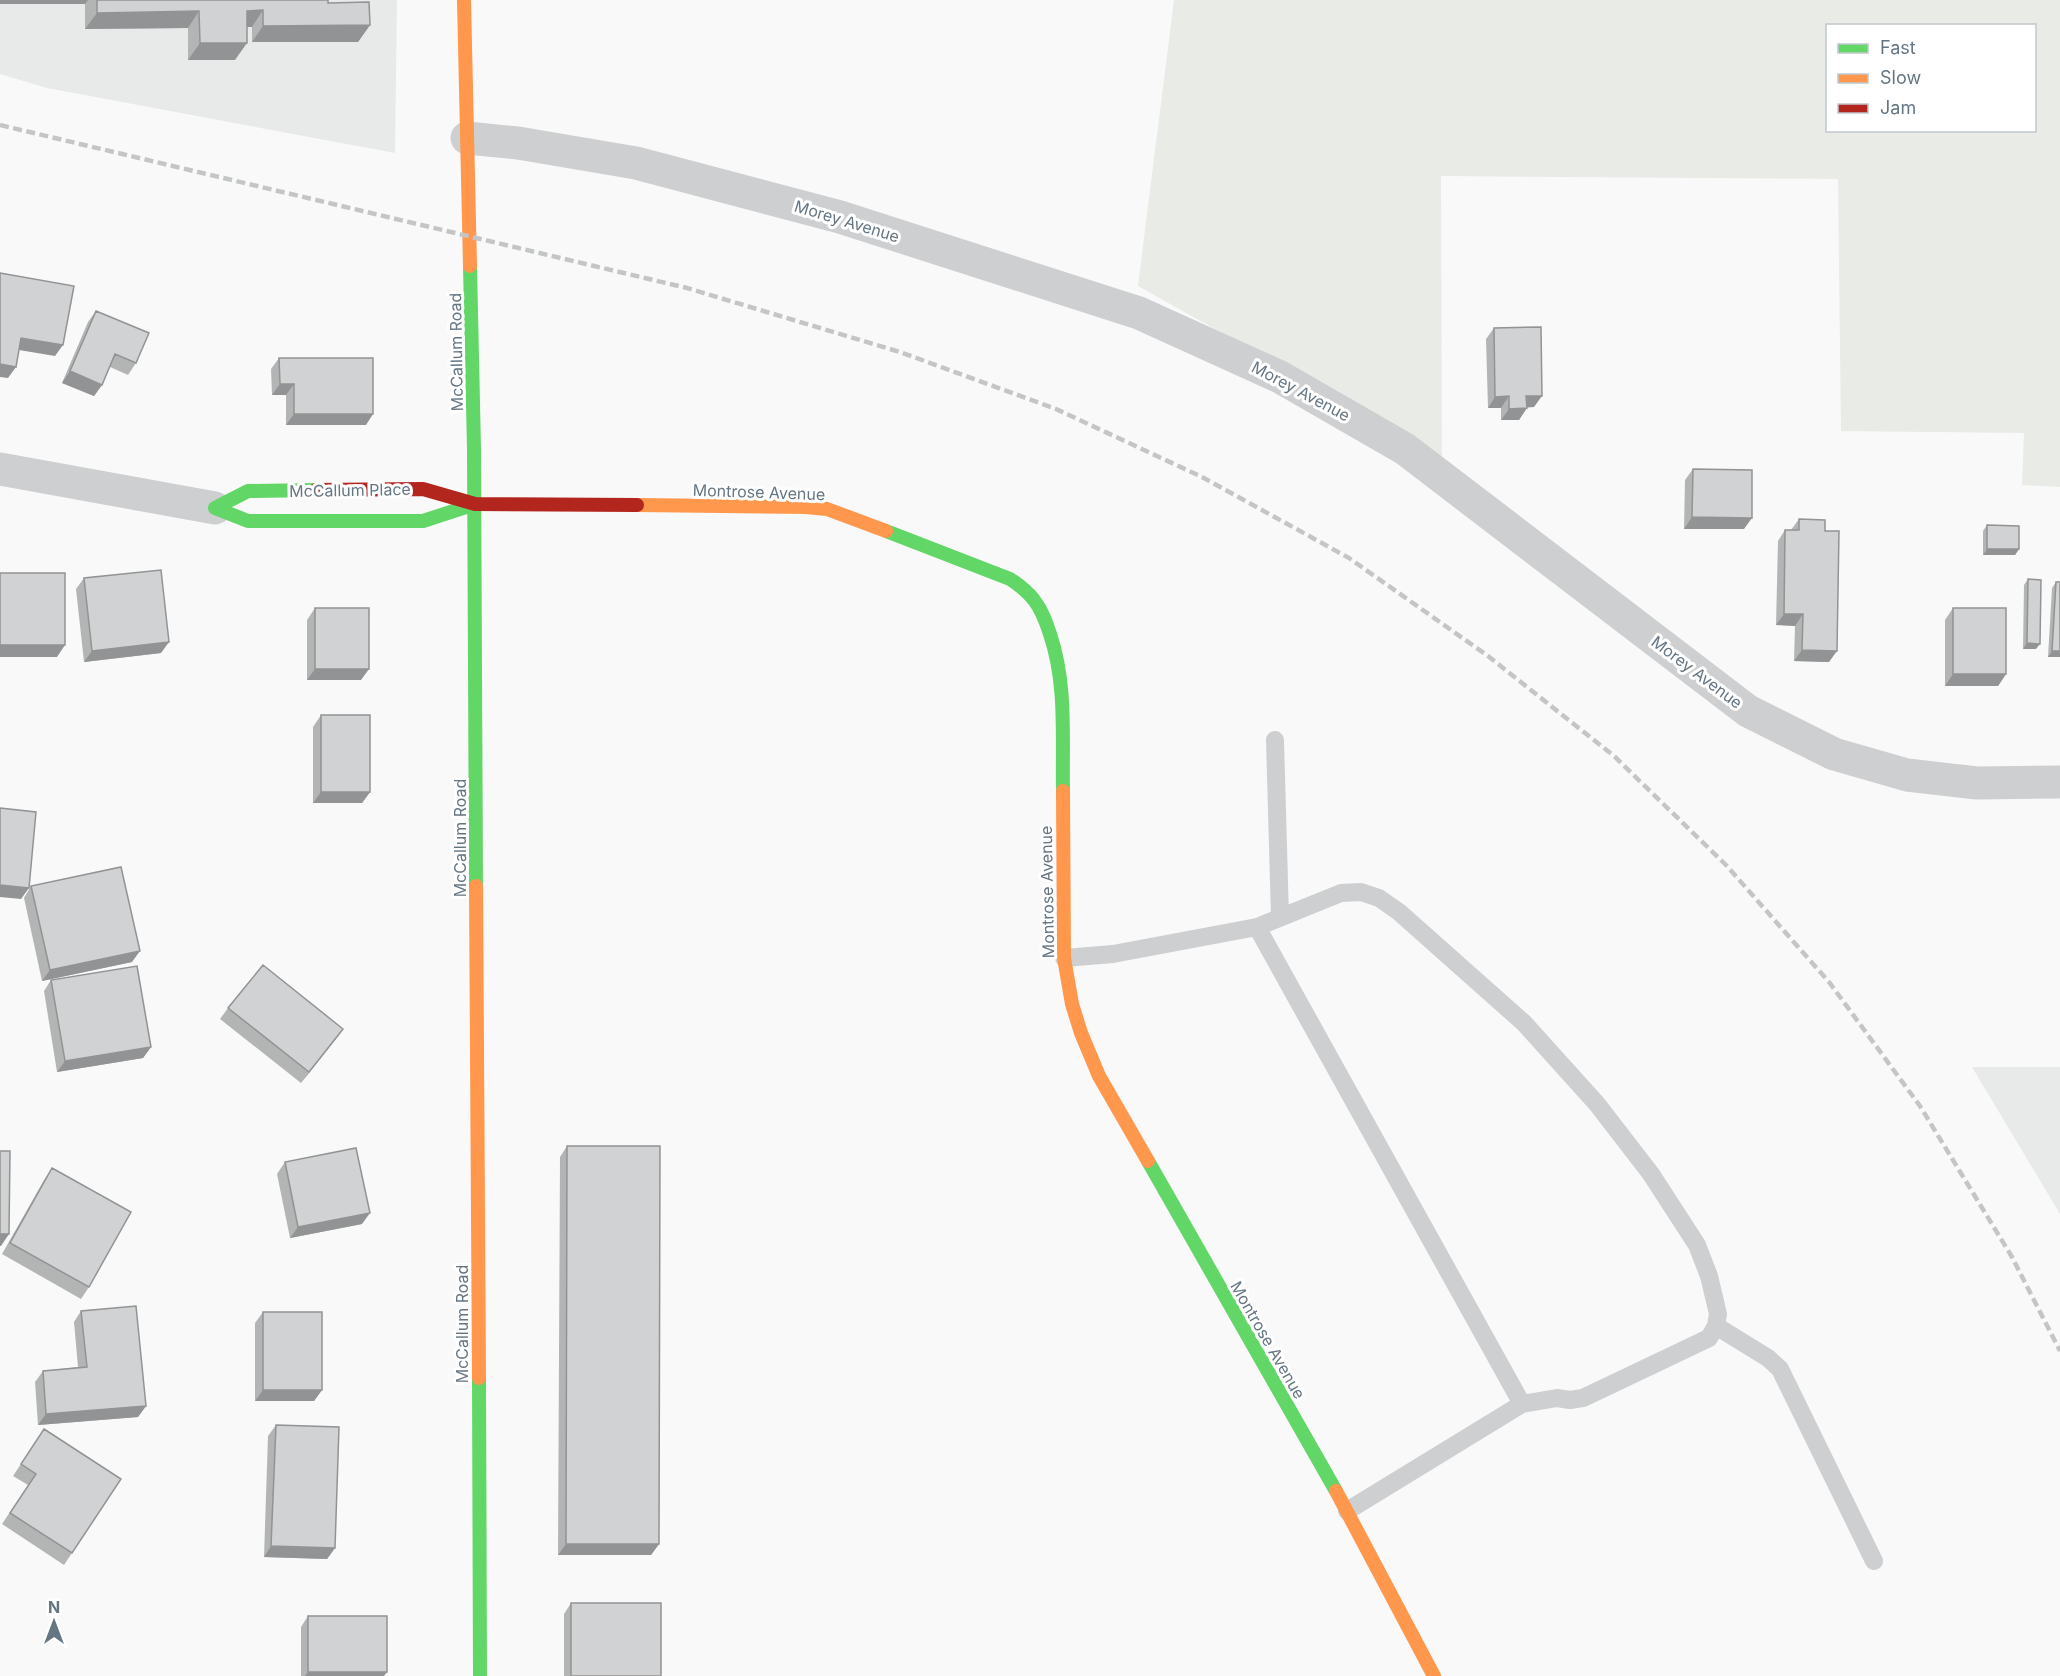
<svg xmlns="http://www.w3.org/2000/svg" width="2060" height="1676" font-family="Inter,sans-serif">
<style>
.built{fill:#e8e9e9}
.green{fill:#e8ebe6;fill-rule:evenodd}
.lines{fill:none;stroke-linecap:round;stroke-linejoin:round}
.lane{stroke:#cecfd0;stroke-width:18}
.street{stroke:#cecfd0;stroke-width:33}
.fast{stroke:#63d668;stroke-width:14}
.slow{stroke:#ff974d;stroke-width:14}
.jam{stroke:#b3261e;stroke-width:14}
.rail{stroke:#c3c5c6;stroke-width:4.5;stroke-dasharray:9 4.5;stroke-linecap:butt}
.wall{fill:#b3b5b5}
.shaded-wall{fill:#929394}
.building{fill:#d0d2d3;stroke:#929394;stroke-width:1.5}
.labels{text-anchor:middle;stroke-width:6;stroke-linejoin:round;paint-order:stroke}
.street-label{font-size:16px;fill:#657683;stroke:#fff}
</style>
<rect width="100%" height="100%" fill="#f9f9f9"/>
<path class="built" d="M 0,0 L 397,0 L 395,153 L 47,88 L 0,74 Z
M 1972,1067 L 2060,1067 L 2060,1214 Z"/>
<path class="green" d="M 1174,0 L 2060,0 L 2060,487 L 2022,485 L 2024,433 L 1841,431 L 1838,179 L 1441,176 L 1442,466 L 1281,366 L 1138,286 ZM 1828,26 L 2034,26 L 2034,130 L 1828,130 Z"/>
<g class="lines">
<path class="lane" d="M 1275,740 L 1280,917
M 1257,927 L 1522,1404
M 1064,958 L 1113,954 L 1257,927 L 1341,893 L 1361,892 L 1379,898 L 1399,912 L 1524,1023 L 1597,1104 L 1651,1174 L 1697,1245 L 1709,1276 L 1718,1314 L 1716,1326 L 1709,1338 L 1583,1398 L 1570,1400 L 1557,1398 L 1522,1404 L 1347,1511
M 1716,1326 L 1768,1358 L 1780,1369 L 1874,1561"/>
<path class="street" d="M 467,138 L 518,143 L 636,163 L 840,217 L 1139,313 L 1280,377 L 1405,449 L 1748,711 L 1834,754 L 1907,775 L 1977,783 L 2060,782
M 0,469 L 215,508"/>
<path class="fast" d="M 470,266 L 474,449 L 476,886
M 316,490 L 248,491 L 215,508 L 248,521 L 423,521 L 475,504
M 886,531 L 1010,579 C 1019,585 1028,592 1034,600 C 1042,610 1046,622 1050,634 C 1067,684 1062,738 1063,791
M 1148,1161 L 1336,1491
M 479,1378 L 480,1676"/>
<path class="slow" d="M 464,0 L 470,266
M 637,505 L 806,507 L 827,509 L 886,531
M 1063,791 L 1064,958 L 1072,1004 L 1081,1033 L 1099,1076 L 1148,1161
M 476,886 L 479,1378
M 1336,1491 L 1434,1676"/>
<path class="jam" d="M 316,490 L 423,489 L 475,504 L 637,505"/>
<path class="rail" d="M 0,125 L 687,288 L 900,352 L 1056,409 L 1202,477 L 1349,558 L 1488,656 L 1614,756 L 1726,865 L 1829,982 L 1920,1106 L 2012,1257 L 2060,1351"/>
</g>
<path class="wall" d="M 0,0 L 328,0 L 328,3 L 370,25 L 358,42 L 252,42 L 252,27 L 247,27 L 235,60 L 188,60 L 188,28 L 85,29 L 85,4 L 0,4 Z
M 96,311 L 136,363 L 128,375 L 110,367 L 102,385 L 94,396 L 62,383 L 88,322 Z
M 1494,328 L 1534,407 L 1527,407 L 1519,420 L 1501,420 L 1501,408 L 1488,408 L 1486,339 Z
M 279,358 L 366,425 L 286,425 L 286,395 L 272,395 L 271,369 Z
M 1693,469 L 1744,529 L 1684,529 L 1685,480 Z
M 1799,519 L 1829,662 L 1794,661 L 1795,626 L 1776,625 L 1778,541 L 1785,530 L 1791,530 Z
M 1987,525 L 2019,549 L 2015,555 L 1983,555 L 1983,531 Z
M 84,578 L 161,653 L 84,662 L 76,589 Z
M 2028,579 L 2036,649 L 2023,649 L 2024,585 Z
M 2056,582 L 2060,657 L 2048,657 L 2052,588 Z
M 315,608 L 361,680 L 307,680 L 307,620 Z
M 1953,608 L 2006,674 L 1998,686 L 1945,686 L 1945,620 Z
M 321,715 L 370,792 L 362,803 L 313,803 L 313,727 Z
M 31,886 L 132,962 L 42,981 L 24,898 Z
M 51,980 L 151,1047 L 143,1058 L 57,1072 L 44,991 Z
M 228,1008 L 343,1029 L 301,1083 L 220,1019 Z
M 567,1146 L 659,1544 L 651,1555 L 558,1555 L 560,1157 Z
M 285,1162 L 362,1224 L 290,1238 L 277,1174 Z
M 52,1168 L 89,1287 L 81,1299 L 2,1254 L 44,1180 Z
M 81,1311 L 146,1406 L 138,1417 L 38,1425 L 35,1382 L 43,1371 L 78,1367 L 74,1322 Z
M 263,1312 L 322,1390 L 314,1401 L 255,1401 L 255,1323 Z
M 276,1425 L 335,1548 L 327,1559 L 264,1557 L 268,1436 Z
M 44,1429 L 121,1479 L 64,1565 L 2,1524 L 28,1485 L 13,1476 Z
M 571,1603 L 661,1676 L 564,1676 L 564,1614 Z
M 308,1616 L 384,1676 L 301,1676 L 301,1627 Z"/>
<path class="shaded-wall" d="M 0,0 L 88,0 L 85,4 L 0,4 Z
M 263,10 L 252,27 L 235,27 L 247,11 Z
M 199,11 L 188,28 L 85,29 L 97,13 Z
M 370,25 L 358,42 L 252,42 L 263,26 Z
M 200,43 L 247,43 L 235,60 L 188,60 Z
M 21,338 L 63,345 L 55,356 L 13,349 Z
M 0,364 L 16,367 L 8,378 L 0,377 Z
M 70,371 L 102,385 L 94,396 L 62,383 Z
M 280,384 L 294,384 L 286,395 L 272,395 Z
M 1509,396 L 1501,408 L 1488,408 L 1495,397 Z
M 1526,396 L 1542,396 L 1534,407 L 1518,408 Z
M 1527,408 L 1519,420 L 1501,420 L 1509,409 Z
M 294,414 L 373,414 L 366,425 L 286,425 Z
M 1692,517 L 1752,518 L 1744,529 L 1684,529 Z
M 1987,549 L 2019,549 L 2015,555 L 1983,555 Z
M 1784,614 L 1803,614 L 1795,626 L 1776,625 Z
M 169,642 L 161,653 L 84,662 L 92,651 Z
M 2027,643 L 2040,644 L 2036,649 L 2023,649 Z
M 0,645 L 65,645 L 57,657 L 0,657 Z
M 1802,650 L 1837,651 L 1829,662 L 1794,661 Z
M 2052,651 L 2060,651 L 2060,657 L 2048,657 Z
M 315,669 L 369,669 L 361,680 L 307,680 Z
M 1953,674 L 2006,674 L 1998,686 L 1945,686 Z
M 321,792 L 370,792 L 362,803 L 313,803 Z
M 0,885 L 29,888 L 21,899 L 0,897 Z
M 140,951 L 132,962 L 42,981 L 50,970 Z
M 343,1029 L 335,1040 L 301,1083 L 309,1072 Z
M 151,1047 L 143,1058 L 57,1072 L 65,1061 Z
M 370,1213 L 362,1224 L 290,1238 L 298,1227 Z
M 0,1234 L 9,1234 L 1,1246 L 0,1246 Z
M 263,1390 L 322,1390 L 314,1401 L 255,1401 Z
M 146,1406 L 138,1417 L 38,1425 L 46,1414 Z
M 566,1544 L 659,1544 L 651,1555 L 558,1555 Z
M 271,1546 L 335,1548 L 327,1559 L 264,1557 Z
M 308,1672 L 387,1672 L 384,1676 L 305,1676 Z"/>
<path class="building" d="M 97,0 L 328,0 L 328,3 L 369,2 L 370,25 L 263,26 L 263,10 L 247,11 L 247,43 L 200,43 L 199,11 L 97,13 Z
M 0,273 L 74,286 L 63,345 L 21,338 L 16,367 L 0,364 Z
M 96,311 L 149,333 L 136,363 L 115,354 L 102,385 L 70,371 Z
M 1541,327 L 1542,396 L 1526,396 L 1527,408 L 1509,409 L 1509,396 L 1495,397 L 1494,328 Z
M 279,358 L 373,358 L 373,414 L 294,414 L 294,384 L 280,384 Z
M 1693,469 L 1752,470 L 1752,518 L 1692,517 Z
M 1799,519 L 1825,520 L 1825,531 L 1839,531 L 1837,651 L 1802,650 L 1803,614 L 1784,614 L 1785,530 L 1799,530 Z
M 1987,525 L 2019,526 L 2019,549 L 1987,549 Z
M 161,570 L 169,642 L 92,651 L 84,578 Z
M 0,573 L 65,573 L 65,645 L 0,645 Z
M 2028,579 L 2041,580 L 2040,644 L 2027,643 Z
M 2056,582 L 2060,582 L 2060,651 L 2052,651 Z
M 315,608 L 369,608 L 369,669 L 315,669 Z
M 1953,608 L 2006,608 L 2006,674 L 1953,674 Z
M 321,715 L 370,715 L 370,792 L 321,792 Z
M 0,808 L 36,812 L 29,888 L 0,885 Z
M 121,867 L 140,951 L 50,970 L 31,886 Z
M 263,965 L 343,1029 L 309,1072 L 228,1008 Z
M 137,966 L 151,1047 L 65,1061 L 51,980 Z
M 567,1146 L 660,1146 L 659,1544 L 566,1544 Z
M 356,1148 L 370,1213 L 298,1227 L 285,1162 Z
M 0,1151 L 10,1151 L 9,1234 L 0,1234 Z
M 52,1168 L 131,1212 L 89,1287 L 10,1243 Z
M 136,1306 L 146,1406 L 46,1414 L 43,1371 L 87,1367 L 81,1311 Z
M 263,1312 L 322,1312 L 322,1390 L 263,1390 Z
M 276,1425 L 339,1427 L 335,1548 L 271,1546 Z
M 44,1429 L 121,1479 L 72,1553 L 10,1513 L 36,1474 L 21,1464 Z
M 571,1603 L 661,1603 L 661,1676 L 571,1676 Z
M 308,1616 L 387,1616 L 387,1672 L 308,1672 Z"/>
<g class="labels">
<g class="street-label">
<text transform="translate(847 221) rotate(17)" y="6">Morey Avenue</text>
<text transform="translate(456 352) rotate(-91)" y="6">McCallum Road</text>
<text transform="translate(1301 391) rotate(28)" y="6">Morey Avenue</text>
<text transform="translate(350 490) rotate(-1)" y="6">McCallum Place</text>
<text transform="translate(759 492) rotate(2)" y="6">Montrose Avenue</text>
<text transform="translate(1697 672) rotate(37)" y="6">Morey Avenue</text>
<text transform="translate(460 838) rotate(-90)" y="6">McCallum Road</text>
<text transform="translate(1047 892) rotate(-91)" y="6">Montrose Avenue</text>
<text transform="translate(462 1324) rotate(-90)" y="6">McCallum Road</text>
<text transform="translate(1268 1340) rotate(60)" y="6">Montrose Avenue</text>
</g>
</g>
<rect x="1826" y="24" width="210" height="108" fill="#ffffff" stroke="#c1c8cd" stroke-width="1.5"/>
<rect x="1838" y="44" width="30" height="9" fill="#63d668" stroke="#c1c8cd" stroke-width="1.5"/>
<text x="1880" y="54" font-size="18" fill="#657683">Fast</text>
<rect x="1838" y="74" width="30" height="9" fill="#ff974d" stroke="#c1c8cd" stroke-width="1.5"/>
<text x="1880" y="84" font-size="18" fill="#657683">Slow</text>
<rect x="1838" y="104" width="30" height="9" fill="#b3261e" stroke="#c1c8cd" stroke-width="1.5"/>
<text x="1880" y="114" font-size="18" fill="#657683">Jam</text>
<g transform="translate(54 1622)" stroke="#ffffff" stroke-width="4.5" paint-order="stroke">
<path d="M0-4.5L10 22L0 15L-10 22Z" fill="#657683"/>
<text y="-9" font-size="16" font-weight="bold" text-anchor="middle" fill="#657683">N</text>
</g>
</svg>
